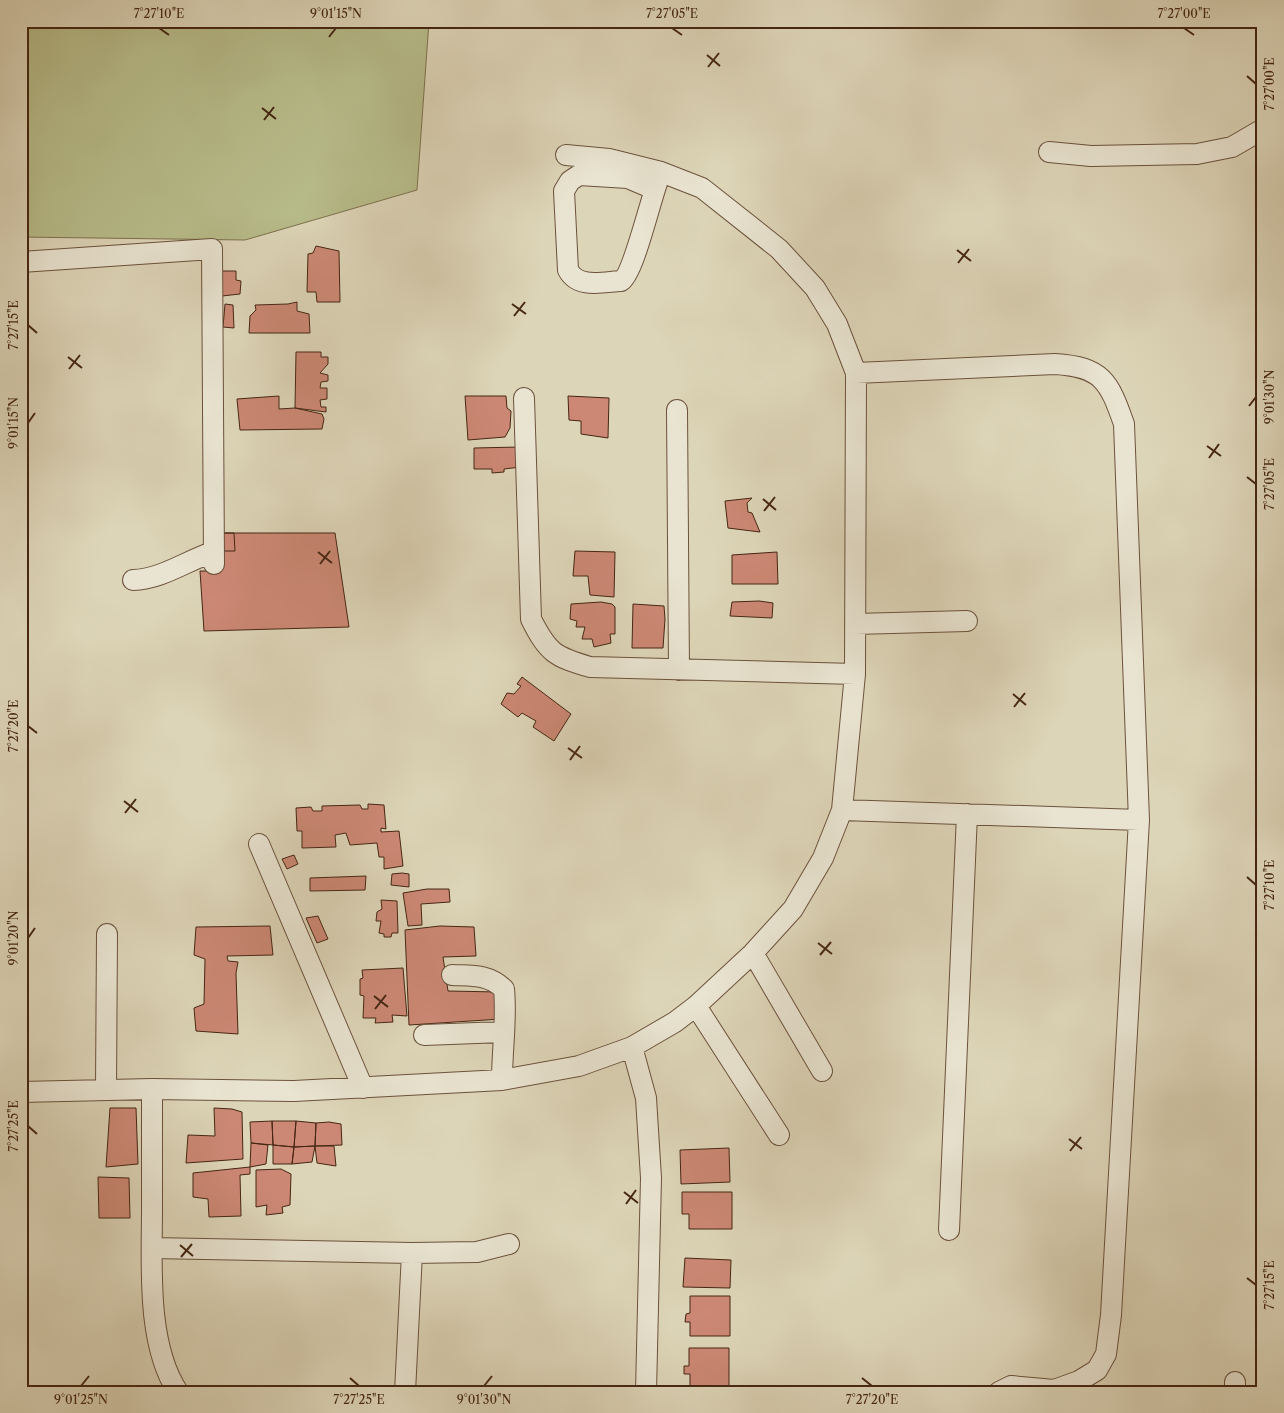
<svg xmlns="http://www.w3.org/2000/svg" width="1284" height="1413" font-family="'Libre Caslon Text',serif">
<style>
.green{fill:#b7bc8a;stroke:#7e714e}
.building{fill:#cc8875;stroke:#452612}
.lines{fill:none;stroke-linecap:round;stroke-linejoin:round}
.minor-casing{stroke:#6b523c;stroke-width:22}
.minor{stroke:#e9e4d1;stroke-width:20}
.ticks{fill:none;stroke:#452612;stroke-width:2}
.neatline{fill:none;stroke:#452612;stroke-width:2}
.ticks-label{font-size:12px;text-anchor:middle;fill:#452612}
</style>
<rect width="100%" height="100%" fill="#ddd5b8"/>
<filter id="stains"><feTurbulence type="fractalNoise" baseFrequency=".004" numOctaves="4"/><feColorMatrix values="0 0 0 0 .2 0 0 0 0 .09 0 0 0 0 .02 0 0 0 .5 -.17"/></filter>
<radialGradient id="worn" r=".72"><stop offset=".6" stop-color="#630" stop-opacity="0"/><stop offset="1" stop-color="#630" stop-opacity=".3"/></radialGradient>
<path class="green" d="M 22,21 L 429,21 L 417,190 L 245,240 L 21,237 Z"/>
<path class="building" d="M 316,246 L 339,251 L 340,302 L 317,302 L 316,292 L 307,292 L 308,254 L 313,253 Z
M 222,271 L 236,271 L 236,280 L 241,281 L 240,294 L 222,296 Z
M 297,302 L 297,311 L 309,314 L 310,333 L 249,333 L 250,316 L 256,310 L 255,305 L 288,304 Z
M 225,304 L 233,305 L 234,328 L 223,327 Z
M 296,352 L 321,352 L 321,357 L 328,357 L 328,364 L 320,373 L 328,375 L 328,381 L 321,382 L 320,388 L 327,388 L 327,399 L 320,400 L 321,407 L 326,407 L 326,412 L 295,408 Z
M 279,396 L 279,409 L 295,408 L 322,414 L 324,419 L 322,429 L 240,430 L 237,399 Z
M 465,396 L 506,396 L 507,408 L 511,411 L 510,428 L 505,437 L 468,440 Z
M 568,396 L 609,398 L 608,438 L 581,434 L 581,421 L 569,420 Z
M 520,447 L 521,467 L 504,469 L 504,472 L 492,473 L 492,469 L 474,469 L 474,448 Z
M 752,498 L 747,503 L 748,512 L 752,513 L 760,532 L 728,528 L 725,501 Z
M 219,533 L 335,533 L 349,627 L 204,631 L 200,571 L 219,571 Z
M 219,533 L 234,533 L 235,551 L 219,551 Z
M 575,551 L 615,552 L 614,597 L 590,595 L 588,576 L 573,576 Z
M 777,552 L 778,584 L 732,584 L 732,555 Z
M 759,601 L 773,603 L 772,618 L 730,616 L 732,602 Z
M 601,602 L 612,604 L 615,607 L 615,634 L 610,634 L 611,643 L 594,647 L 592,639 L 582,639 L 585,627 L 576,627 L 577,621 L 570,619 L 571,604 Z
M 633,604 L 664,606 L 665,619 L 663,648 L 632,648 Z
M 522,677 L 571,714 L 554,741 L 533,727 L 536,721 L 522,713 L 518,717 L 501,704 L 507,693 L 514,694 L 521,686 L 517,684 Z
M 368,804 L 384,805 L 386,829 L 381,828 L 381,832 L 399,831 L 403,866 L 384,869 L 384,857 L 379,857 L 377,843 L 350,845 L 346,833 L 335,835 L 336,847 L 302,848 L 302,831 L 297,831 L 296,808 L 311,807 L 313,811 L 322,811 L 322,806 L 360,805 L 362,809 L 368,809 Z
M 294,855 L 298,864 L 287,869 L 282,859 Z
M 402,873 L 409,874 L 409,887 L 391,885 L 392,874 Z
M 366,876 L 365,890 L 310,891 L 310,878 Z
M 427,889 L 449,889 L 450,902 L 421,904 L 422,925 L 408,926 L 403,893 Z
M 381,900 L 397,901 L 398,933 L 392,933 L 391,937 L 384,937 L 384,934 L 379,933 L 381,921 L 376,921 L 377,912 L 382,909 Z
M 318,916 L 328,939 L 317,943 L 306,918 Z
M 270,926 L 273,955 L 227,956 L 228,961 L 238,962 L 236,973 L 238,1034 L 196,1031 L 194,1008 L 204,1004 L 205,959 L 194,955 L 196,927 Z
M 440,926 L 474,927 L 476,956 L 443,957 L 448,991 L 498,992 L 501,1019 L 409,1025 L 405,930 Z
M 403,968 L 407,1016 L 392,1015 L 393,1022 L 375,1023 L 376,1018 L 363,1018 L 364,996 L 360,995 L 360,979 L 363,978 L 362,970 Z
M 110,1108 L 136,1108 L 138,1164 L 106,1167 Z
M 214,1108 L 232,1109 L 242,1112 L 243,1159 L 186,1163 L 188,1135 L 215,1136 Z
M 272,1121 L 296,1121 L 294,1147 L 273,1145 Z
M 272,1121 L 273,1145 L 251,1143 L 250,1122 Z
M 296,1121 L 316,1123 L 315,1146 L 294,1147 Z
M 329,1122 L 341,1124 L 342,1145 L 315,1146 L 316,1123 Z
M 251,1143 L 268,1145 L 266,1164 L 250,1167 Z
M 273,1145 L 294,1147 L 292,1164 L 273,1164 Z
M 315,1146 L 334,1146 L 336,1166 L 317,1163 Z
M 315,1146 L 312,1162 L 292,1164 L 294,1147 Z
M 729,1148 L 730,1182 L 681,1184 L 680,1150 Z
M 250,1167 L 250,1174 L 240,1175 L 241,1216 L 209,1217 L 208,1199 L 193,1197 L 193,1173 Z
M 281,1169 L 291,1174 L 290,1205 L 282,1207 L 283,1213 L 266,1215 L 267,1205 L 256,1207 L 256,1170 Z
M 98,1177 L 129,1178 L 130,1218 L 99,1218 Z
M 682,1192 L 732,1192 L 732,1229 L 689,1229 L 689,1214 L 682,1214 Z
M 685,1258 L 731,1260 L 730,1288 L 683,1287 Z
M 690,1296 L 730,1296 L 730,1336 L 690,1336 L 690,1322 L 685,1322 L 686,1314 L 690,1313 Z
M 689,1348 L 729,1348 L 729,1389 L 690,1389 L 690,1374 L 684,1374 L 684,1366 L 689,1366 Z"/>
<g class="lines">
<defs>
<path id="minor" d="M 1049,152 L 1091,156 L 1197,154 L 1232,147 L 1263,129
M 654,189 L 628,178 L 579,175 L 570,181 L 564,191 L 568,270 C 578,289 603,282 621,281 C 634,274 652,192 661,172
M 21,262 L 212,249 L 214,564
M 856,373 L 1055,364 C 1102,367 1109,381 1124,424 L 1139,820 L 1111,1315 L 1106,1354 L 1097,1370 L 1079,1381 L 1054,1390 L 1011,1386 L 999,1392
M 524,398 L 531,619 C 548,653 555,657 590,667 L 855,674
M 677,410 L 679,670
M 133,580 C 162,579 186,561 213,552
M 855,624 L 967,621
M 842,810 L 1139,820
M 259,844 L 363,1088
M 753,953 L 822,1071
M 452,975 C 473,976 488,974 504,989 C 507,1019 502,1049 502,1080
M 696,1006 L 779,1135
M 424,1035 L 503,1032
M 632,1047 L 646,1098 L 651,1178 L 646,1392
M 152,1089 C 152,1129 152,1168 152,1208 C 152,1263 146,1344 178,1392
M 106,1090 L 107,934
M 21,1092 L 152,1089 L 294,1091 L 502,1080 L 579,1066 L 632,1047 L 675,1022 L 696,1006 L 753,953 L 793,909 L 823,858 L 842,810 L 855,674 L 856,373 L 837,324 L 815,288 L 779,249 L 702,188 L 661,172 L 609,159 L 566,155
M 949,1230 L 967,814
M 152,1248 L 412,1253 L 477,1252 L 509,1244
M 1235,1382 L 1235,1392
M 405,1392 L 412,1253"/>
</defs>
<use href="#minor" class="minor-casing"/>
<use href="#minor" class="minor"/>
</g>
<path class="ticks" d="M 159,28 L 169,35M 672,28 L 682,35M 1184,28 L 1194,35M 329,37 L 336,28M 707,55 L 720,66M 708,67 L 719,53M 1247,76 L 1256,84M 262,108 L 276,119M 264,120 L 274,107M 957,250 L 971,261M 958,263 L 969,249M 512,304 L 526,314M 514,316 L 525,302M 28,325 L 37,333M 68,357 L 82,368M 69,369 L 80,355M 1249,406 L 1256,397M 28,423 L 35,413M 1207,446 L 1221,456M 1209,458 L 1219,444M 1247,477 L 1256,484M 763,499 L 776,510M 764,511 L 775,497M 318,552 L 332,563M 320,564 L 330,551M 1013,694 L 1026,705M 1014,707 L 1025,693M 28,726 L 37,733M 568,748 L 582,758M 570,760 L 580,746M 124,801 L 138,812M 125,813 L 136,799M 1247,877 L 1256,885M 28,938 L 35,928M 818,943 L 832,954M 820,955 L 831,942M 374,996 L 388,1007M 375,1009 L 386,995M 28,1126 L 37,1134M 1069,1139 L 1082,1149M 1070,1151 L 1081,1137M 624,1192 L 638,1203M 626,1204 L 636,1190M 180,1245 L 193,1256M 181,1257 L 192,1244M 1247,1278 L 1256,1285M 350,1378 L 359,1386M 862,1378 L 872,1386M 81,1386 L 89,1376M 484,1386 L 492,1376"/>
<rect width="1284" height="1413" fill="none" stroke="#ddd5b8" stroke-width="55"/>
<rect x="28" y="28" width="1228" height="1358" class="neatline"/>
<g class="ticks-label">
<text x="159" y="18">7°27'10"E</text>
<text x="336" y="18">9°01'15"N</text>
<text x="672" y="18">7°27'05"E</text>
<text x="1184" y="18">7°27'00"E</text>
<text transform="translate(1270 84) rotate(-90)" y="4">7°27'00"E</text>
<text transform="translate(14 325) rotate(-90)" y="4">7°27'15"E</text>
<text transform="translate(1270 397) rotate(-90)" y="4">9°01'30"N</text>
<text transform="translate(14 423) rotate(-90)" y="4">9°01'15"N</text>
<text transform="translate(1270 484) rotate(-90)" y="4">7°27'05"E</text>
<text transform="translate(14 726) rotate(-90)" y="4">7°27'20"E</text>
<text transform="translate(1270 885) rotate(-90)" y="4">7°27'10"E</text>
<text transform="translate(14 938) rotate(-90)" y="4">9°01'20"N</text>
<text transform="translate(14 1126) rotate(-90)" y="4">7°27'25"E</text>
<text transform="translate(1270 1285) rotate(-90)" y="4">7°27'15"E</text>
<text x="81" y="1404">9°01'25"N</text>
<text x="359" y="1404">7°27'25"E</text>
<text x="484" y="1404">9°01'30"N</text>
<text x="872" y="1404">7°27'20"E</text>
</g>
<rect width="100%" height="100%" filter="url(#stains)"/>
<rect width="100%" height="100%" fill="url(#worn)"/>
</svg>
